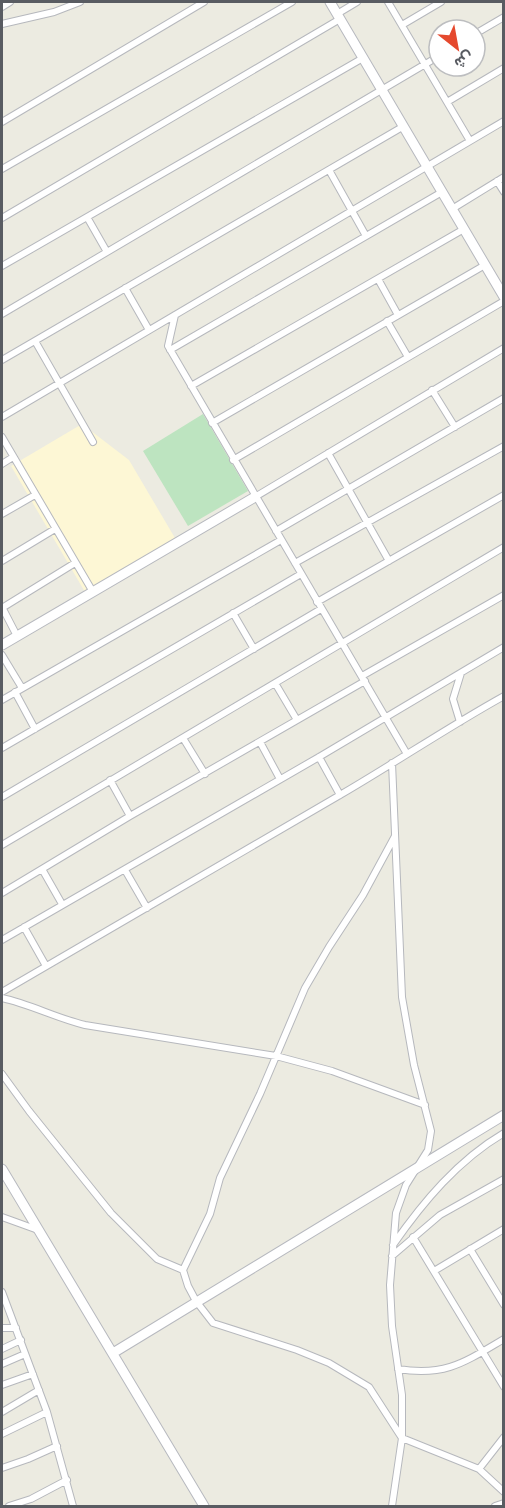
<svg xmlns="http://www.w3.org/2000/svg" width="505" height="1508" font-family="'Golos Text',Vazirmatn,sans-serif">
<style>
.commercial{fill:#fdf7d5}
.green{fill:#bde4c0}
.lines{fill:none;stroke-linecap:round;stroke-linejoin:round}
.street-casing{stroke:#b6b8bd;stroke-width:8}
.secondary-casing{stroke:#b7b9bf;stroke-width:11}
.street{stroke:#fff;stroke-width:6}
.secondary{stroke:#fff;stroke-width:9}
</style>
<rect width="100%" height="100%" fill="#ecebe1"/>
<path class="commercial" d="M 82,424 L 129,460 L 175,538 L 85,592 L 11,466 Z"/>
<path class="green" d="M 203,414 L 248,491 L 188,526 L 143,451 Z"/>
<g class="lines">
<defs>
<path id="street" d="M 388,2 L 470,141
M 2,7 L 10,2
M 337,14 L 357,2
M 2,24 L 54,12 L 80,2
M 402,25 L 441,2
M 475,34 L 504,17
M 447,102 L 504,68
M 2,122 L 204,2
M 2,169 L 292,2
M 329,170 L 366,236
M 497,181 L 504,192
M 452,209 L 504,177
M 87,217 L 107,252
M 2,218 L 340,19
M 2,266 L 363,58
M 378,279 L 398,315
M 125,288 L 149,330
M 2,314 L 439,56
M 175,315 L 168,346 L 407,754
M 387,321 L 408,357
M 35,341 L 93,442
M 170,350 L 442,192
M 2,360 L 404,126
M 191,386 L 464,229
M 432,390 L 455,427
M 2,417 L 504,121
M 212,423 L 485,265
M 2,437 L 93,592
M 328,453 L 389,561
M 233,460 L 504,301
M 2,464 L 13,457
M 255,497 L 504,348
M 2,514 L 35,495
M 276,531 L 504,398
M 2,561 L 55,529
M 295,563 L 504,446
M 317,602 L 504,495
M 2,607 L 17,636
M 2,608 L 75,563
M 233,613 L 254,649
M 2,655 L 22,688
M 362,676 L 504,595
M 275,683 L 297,720
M 15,692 L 35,729
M 2,700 L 281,540
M 460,722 L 453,699 L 461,673
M 183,738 L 205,774
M 260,742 L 280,779
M 2,748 L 301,574
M 319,757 L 340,795
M 110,780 L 130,816
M 2,797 L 321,609
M 395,836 L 363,895 L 329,947 L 305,988 L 260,1094 L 220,1178 L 210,1214 L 183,1270 L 188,1286 L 196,1301 L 213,1323 L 297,1350 L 329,1363 L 369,1387 L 402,1438 L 479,1469 L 504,1492
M 2,845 L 504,547
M 42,869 L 62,904
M 125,870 L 147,908
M 2,893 L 130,816 L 365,681
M 24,927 L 46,966
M 2,940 L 319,757 L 504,647
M 2,992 C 115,927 227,860 340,795 C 395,763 448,727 504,696
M 2,998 C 30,1004 56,1018 85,1025 L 276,1056 L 332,1071 L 425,1105
M 2,1074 L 29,1111 L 111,1213 L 157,1259 L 183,1270
M 2,1217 L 38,1230
M 413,1237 L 504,1387
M 393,1245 C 423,1202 458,1160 504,1133
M 470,1249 L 504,1305
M 392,1256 L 440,1215 L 504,1179
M 434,1271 L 504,1229
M 2,1292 L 47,1412 L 73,1506
M 2,1328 L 16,1328
M 2,1349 L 21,1340
M 2,1364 L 25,1354
M 398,1369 C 445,1377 465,1362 504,1339
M 2,1385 L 33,1374
M 2,1412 L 39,1390
M 2,1434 L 47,1412
M 2,1468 L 28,1459 L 57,1446
M 479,1469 L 504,1437
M 9,1506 L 31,1499 L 67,1480
M 392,1506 L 402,1438 L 402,1395 L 392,1326 L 390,1285 L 396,1213 L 406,1185 L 428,1150 L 431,1131 L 414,1065 L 402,997 L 392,763
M 495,1506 L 504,1503"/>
<path id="secondary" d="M 330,2 L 504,297
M 2,645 L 255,497
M 2,1169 L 204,1506
M 113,1353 L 504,1115"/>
</defs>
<use href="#street" class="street-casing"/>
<use href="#secondary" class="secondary-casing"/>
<use href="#street" class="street"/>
<use href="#secondary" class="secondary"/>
</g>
<rect width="505" height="1508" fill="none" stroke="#595c62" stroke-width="6"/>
<g transform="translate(457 48) rotate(149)"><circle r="28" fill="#ffffff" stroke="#bdbec0" stroke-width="1.5"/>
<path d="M0-4.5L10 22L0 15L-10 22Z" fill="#e5492e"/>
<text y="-9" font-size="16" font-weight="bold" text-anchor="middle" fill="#595c62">ش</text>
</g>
</svg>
